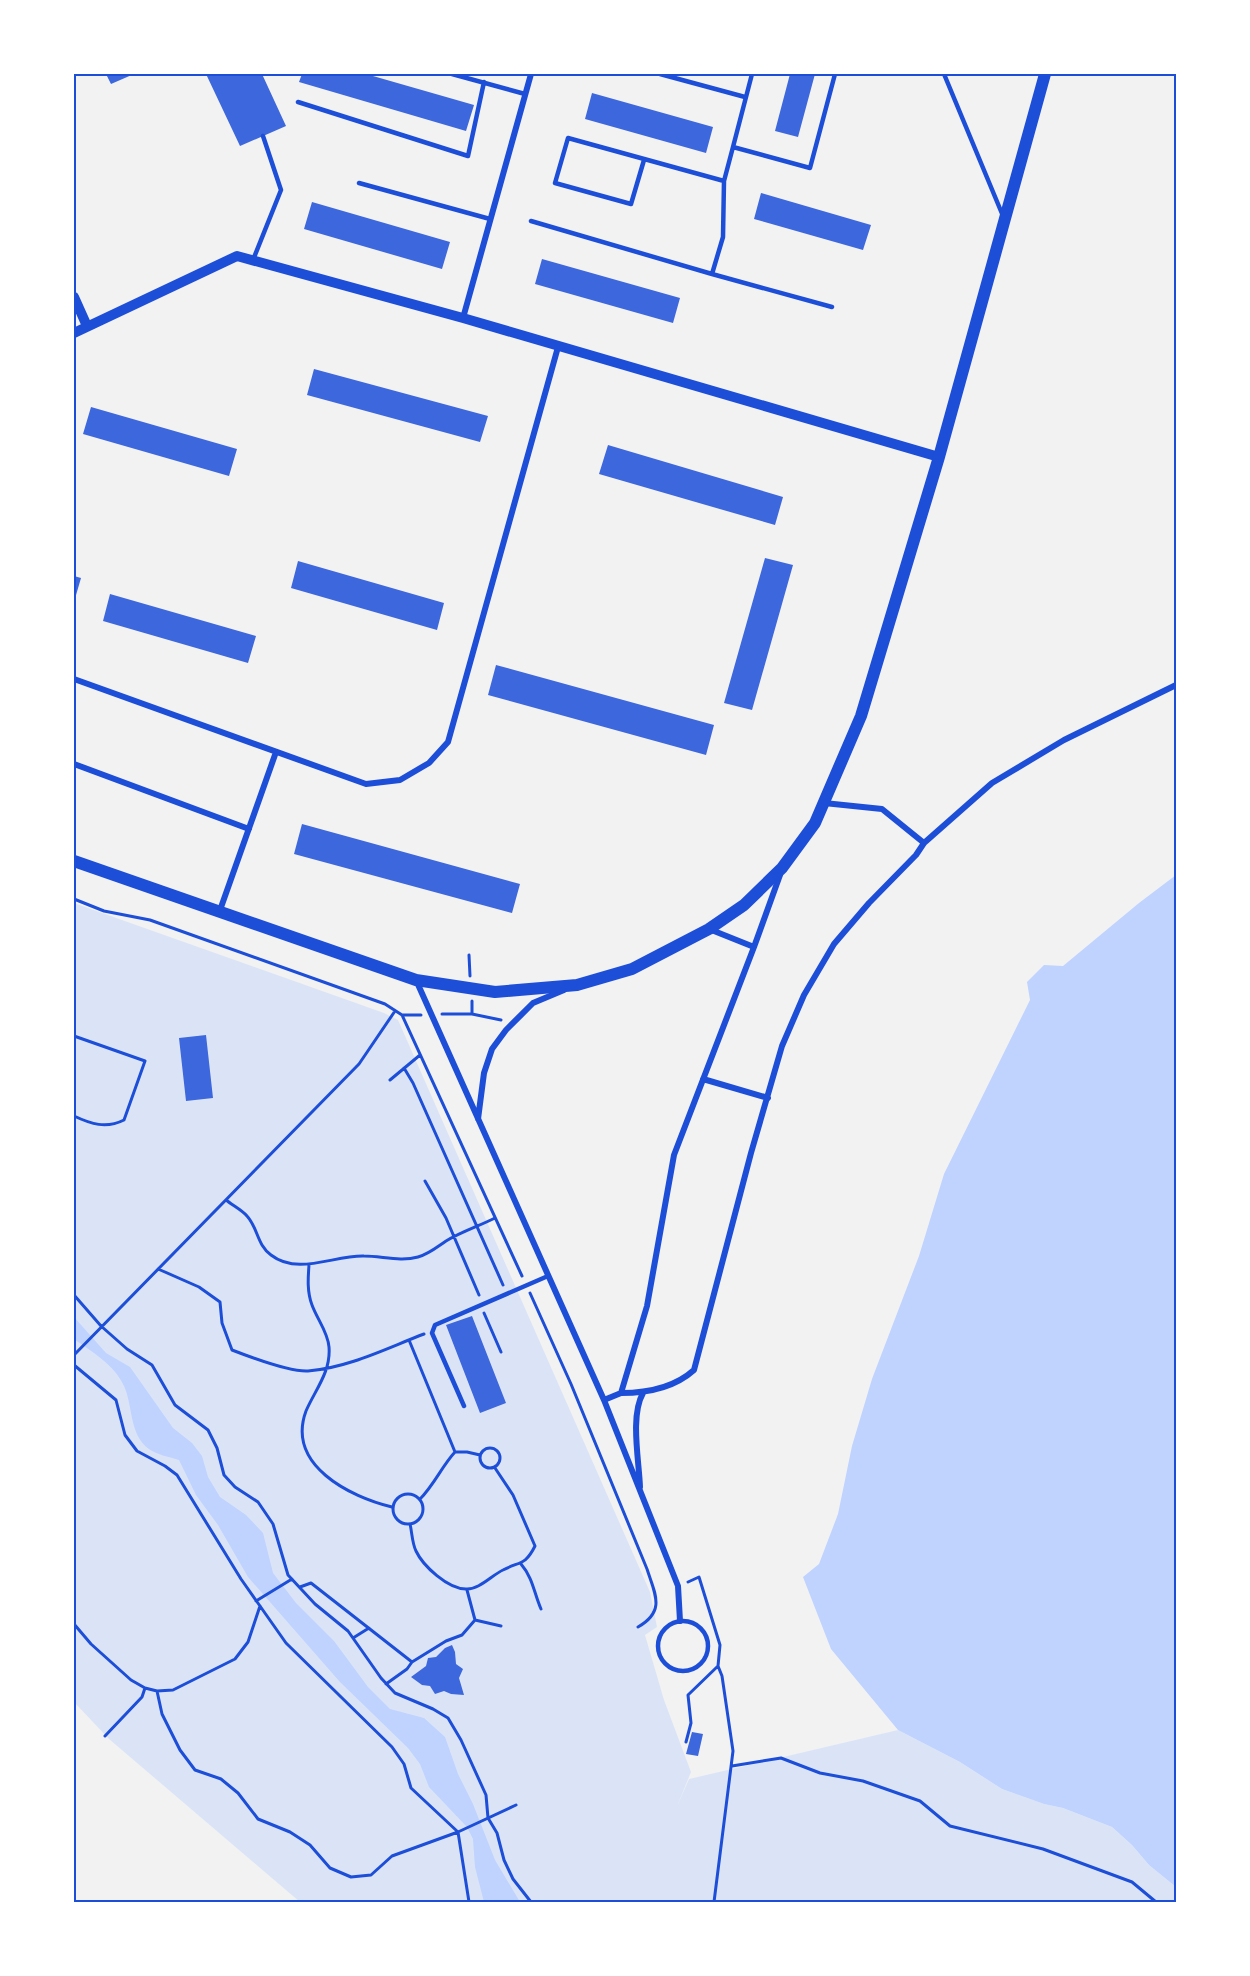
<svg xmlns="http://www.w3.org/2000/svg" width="1250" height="1976" font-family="Rubik,sans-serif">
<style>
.green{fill:#dbe4f7}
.water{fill:#bfd3fe}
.building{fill:#3d67dc}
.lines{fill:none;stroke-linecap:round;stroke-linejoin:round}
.path{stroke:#1d4ed8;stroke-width:3}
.service{stroke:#1d4ed8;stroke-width:4.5}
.minor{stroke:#1d4ed8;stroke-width:6}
.tertiary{stroke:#1d4ed8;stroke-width:10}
.secondary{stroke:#1d4ed8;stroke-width:12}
.neatline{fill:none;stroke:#1d4ed8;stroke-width:2}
</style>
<rect width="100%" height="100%" fill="#f2f2f2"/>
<path class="green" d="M 74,903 L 384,1013 L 398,1020 L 650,1592 L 657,1627 L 645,1635 L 664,1700 L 691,1772 L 678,1804 L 689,1779 L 898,1730 L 960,1762 L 1002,1789 L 1044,1804 L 1063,1808 L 1112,1827 L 1132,1845 L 1149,1865 L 1176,1887 L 1176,1902 L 300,1902 L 109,1739 L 74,1702 Z"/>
<path class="water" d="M 1176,875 L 1176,1887 L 1149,1865 L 1132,1845 L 1112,1827 L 1063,1808 L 1044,1804 L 1002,1789 L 960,1762 L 898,1730 L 831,1649 L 803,1577 L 819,1564 L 838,1514 L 852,1446 L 872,1379 L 919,1256 L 944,1174 L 1030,1000 L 1027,982 L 1044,965 L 1063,966 L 1139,903 Z
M 74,1317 L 106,1353 L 130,1367 L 173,1428 L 192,1443 L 202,1456 L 208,1477 L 220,1497 L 246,1515 L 263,1533 L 273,1573 L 296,1603 L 334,1641 L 368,1687 L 390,1709 L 424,1718 L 445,1737 L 458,1774 L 473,1804 L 495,1860 L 520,1902 L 484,1902 L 475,1867 L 473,1839 L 467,1827 L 429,1787 L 420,1764 L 408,1748 L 340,1682 L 248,1577 L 218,1525 L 196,1495 L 179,1460 C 170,1457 157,1455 149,1449 C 129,1435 133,1405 124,1386 C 114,1364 92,1352 74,1339 Z"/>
<path class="building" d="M 106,74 L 134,74 L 111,84 Z
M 206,74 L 262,74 L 286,126 L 240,146 Z
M 302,74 L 366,74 L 474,105 L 466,131 L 299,82 Z
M 790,74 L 815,74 L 798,137 L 775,131 Z
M 592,93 L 713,127 L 706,153 L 585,119 Z
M 761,193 L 871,225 L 863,250 L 754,219 Z
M 312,202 L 450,242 L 442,269 L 304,229 Z
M 542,259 L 680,298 L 673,323 L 535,284 Z
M 314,369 L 488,416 L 480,442 L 307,395 Z
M 91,407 L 237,449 L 229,476 L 83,434 Z
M 608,445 L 783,497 L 775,525 L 599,474 Z
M 765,558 L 793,565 L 752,710 L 724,703 Z
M 298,561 L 444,603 L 437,630 L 291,588 Z
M 74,576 L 81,578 L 74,602 Z
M 110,594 L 256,636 L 248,663 L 103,621 Z
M 496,665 L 714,725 L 706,755 L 488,695 Z
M 302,824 L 520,884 L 512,913 L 294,854 Z
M 206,1035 L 213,1098 L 186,1101 L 179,1038 Z
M 472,1316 L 506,1403 L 480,1413 L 446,1325 Z
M 452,1645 L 455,1652 L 456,1664 L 463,1669 L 459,1678 L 464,1695 L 451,1694 L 444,1691 L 435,1694 L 430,1686 L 422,1685 L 411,1677 L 426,1666 L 428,1658 L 436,1657 L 445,1648 Z
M 692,1732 L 703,1734 L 698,1756 L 686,1754 Z"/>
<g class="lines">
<path class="path" d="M 74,899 L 104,911 L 150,920 L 385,1004 L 402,1015 L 522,1276
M 469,955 L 470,976
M 472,1001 L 472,1014
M 442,1014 L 472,1014 L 501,1020
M 402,1015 L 421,1015
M 74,1036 L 145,1061 L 124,1120 C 106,1129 91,1124 74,1116
M 404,1068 L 413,1083 L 503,1285
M 390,1080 L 420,1055
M 425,1181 L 446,1218 L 479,1295
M 226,1200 C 232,1205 242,1210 247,1216 C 258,1228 257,1245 271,1255 C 298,1276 334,1255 364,1256 C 382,1256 400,1262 418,1257 C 429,1254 437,1247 446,1241 C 461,1232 479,1226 495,1218
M 309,1265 C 308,1278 307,1292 312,1305 C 317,1319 328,1332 329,1347 C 331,1372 315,1390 306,1411 C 286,1465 350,1497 392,1507
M 158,1269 L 199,1287 L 220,1302 L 222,1323 L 232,1350 C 250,1357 290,1372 308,1371 C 348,1368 387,1348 424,1334
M 530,1293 L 571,1384 L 647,1569 C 655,1594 666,1611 638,1627
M 74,1295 L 101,1326 L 127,1349 L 152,1365 L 175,1405 L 208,1430 L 217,1448 L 224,1475 L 235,1487 L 258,1502 L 273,1524 L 288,1575 L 315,1604 L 348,1631 L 381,1678 L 395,1693 L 433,1709 L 448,1718 L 461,1740 L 486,1795 L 488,1818 L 497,1833 L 504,1860 L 513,1879 L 531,1902
M 484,1313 L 501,1352
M 409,1340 L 455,1452 C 442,1466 434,1485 420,1499
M 74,1355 L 359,1064 L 395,1011
M 74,1365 L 116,1400 L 125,1435 L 137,1451 L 165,1466 L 177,1475 L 241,1579 L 286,1643 L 392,1747 L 404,1764 L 411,1788 L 458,1832 L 469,1902
M480 1458a10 10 0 1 1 20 0a10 10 0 1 1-20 0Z
M 455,1452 L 467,1452 L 480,1455
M393 1509a15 15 0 1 1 30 0a15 15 0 1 1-30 0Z
M 410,1524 C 412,1532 412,1543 416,1551 C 423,1566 448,1589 466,1589 C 479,1590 492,1575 503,1570 C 520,1561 525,1566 535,1546 L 513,1495 L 495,1468
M 521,1564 C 533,1578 534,1593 541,1609
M 688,1582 L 699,1577 L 720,1645 L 718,1666 L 722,1676 L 733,1751 L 714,1902
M 300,1587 L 311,1583 L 412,1662
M 256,1601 L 292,1579
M 475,1620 L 501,1626
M 74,1624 L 91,1644 L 131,1680 L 145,1688 L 157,1691 L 173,1690 L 235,1659 L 248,1642 L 260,1606
M 353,1638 L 369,1628
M 386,1684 L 407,1669 L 412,1662 L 446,1641 L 462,1635 L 475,1620 L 467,1590
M 157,1691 L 162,1714 L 180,1750 L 195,1770 L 221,1779 L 238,1793 L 258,1819 L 290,1832 L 310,1845 L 330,1868 L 351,1877 L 371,1875 L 392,1856 L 458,1832 L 516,1805
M 105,1736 L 142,1697 L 145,1688
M 686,1742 L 691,1723 L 688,1695 L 718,1666
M 732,1766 L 781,1758 L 820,1773 L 863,1781 L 920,1801 L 950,1826 L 1043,1849 L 1132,1882 L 1156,1902"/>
<path class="service" d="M 452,74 L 525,94
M 660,74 L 745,97
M 752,74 L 733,147 L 810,168 L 835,74
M 944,74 L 1003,216
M 298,102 L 468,156 L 484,82
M 644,160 L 631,204 L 555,183 L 568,138 L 724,181 L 733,147
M 359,183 L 490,219
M 531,221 L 712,274 L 723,237 L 724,181
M 253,260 L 281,190 L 263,136
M 712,274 L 832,307
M 464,1406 L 432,1333 L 435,1325 L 548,1276
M658 1646a25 25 0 1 1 50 0a25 25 0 1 1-50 0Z"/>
<path class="minor" d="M 463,318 L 531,74
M 74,679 L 366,784 L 400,780 L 429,763 L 448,742 L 558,347
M 74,764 L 249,829
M 824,803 L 882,809 L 924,843
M 219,913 L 276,752
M 709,929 L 754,947 L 780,875
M 416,980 L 604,1400 L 678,1586 L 680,1621
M 703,1079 L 768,1098
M 478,1119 L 484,1073 L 492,1049 L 506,1030 L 533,1003 L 564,990
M 621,1393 C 647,1393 674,1388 694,1370 L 751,1153 L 782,1046 L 804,995 L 834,944 L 869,903 L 916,855 L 924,843 L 992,783 L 1064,740 L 1176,685
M 604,1400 L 621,1393 L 647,1306 L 674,1155 L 754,947
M 640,1487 C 639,1460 630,1416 643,1393"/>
<path class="tertiary" d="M 74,297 L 87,326
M 74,333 L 237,256 L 463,318 L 939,457"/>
<path class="secondary" d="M 74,861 L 416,980 L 495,992 L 577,985 L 632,969 L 709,929 L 744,905 L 782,868 L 815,823 L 861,716 L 939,457 L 1045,74"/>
</g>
<rect width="1250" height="1976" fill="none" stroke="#ffffff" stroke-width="150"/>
<rect x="75" y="75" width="1100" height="1826" class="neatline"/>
</svg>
